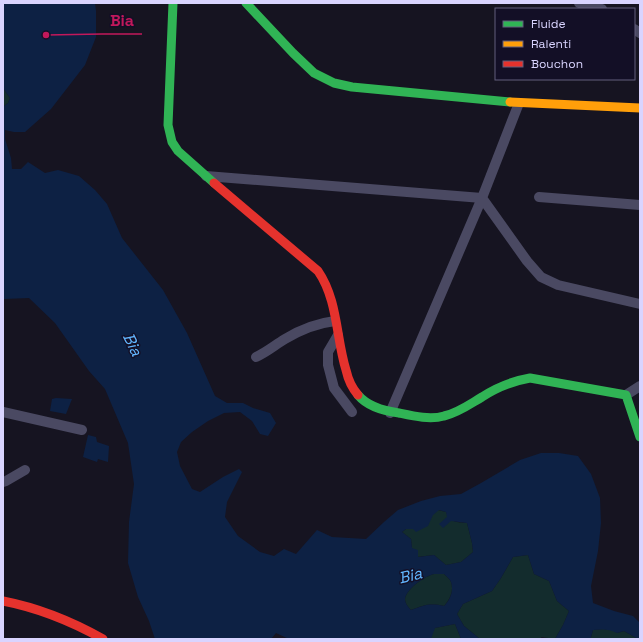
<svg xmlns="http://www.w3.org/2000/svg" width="643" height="642" font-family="'Space Grotesk',sans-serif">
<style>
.green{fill:#132c2d}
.water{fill:#0d2144;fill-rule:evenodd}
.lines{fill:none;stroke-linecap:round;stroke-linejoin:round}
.street{stroke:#4a4962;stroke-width:10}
.fast{stroke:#30b455;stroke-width:9}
.slow{stroke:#ff9f0a;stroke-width:9}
.jam{stroke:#e5322d;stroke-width:9}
.labels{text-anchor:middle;stroke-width:3;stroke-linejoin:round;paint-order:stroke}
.water-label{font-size:16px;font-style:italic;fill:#62b6ff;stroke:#130f26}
.leader{fill:none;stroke:#c2185b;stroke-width:1.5}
.callout-dot{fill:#c2185b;stroke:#130f26;stroke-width:1.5}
.callout-label{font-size:16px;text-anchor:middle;font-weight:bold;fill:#c2185b;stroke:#130f26;stroke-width:3;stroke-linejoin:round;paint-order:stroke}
</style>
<rect width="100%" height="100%" fill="#161421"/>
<path class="green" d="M 3,88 L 10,98 L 8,103 L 3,107 Z
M 438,510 L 446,512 C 450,523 457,522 467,523 L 472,543 L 473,552 L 461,562 L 446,565 L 434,555 L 417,557 L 412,548 L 411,539 L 402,532 L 406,529 L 413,529 Z
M 528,555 L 534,574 L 549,581 L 557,601 L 569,611 L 563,625 L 555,639 L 541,637 L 542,639 L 480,639 L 464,626 L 457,614 L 463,604 L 492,591 L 501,578 L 513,557 Z
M 434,574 L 444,574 C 446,576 450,579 451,582 C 454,591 450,599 444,606 C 430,603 424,605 411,610 C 408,607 405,603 405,599 C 406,589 425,576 434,574 Z
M 455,624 L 461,639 L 418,639 L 419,638 L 435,628 Z
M 603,629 L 613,630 L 617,633 L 624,631 L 638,639 L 591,639 L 591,637 L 593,630 Z"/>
<path class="water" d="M 4,3 L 95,3 L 96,11 L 96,37 L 85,65 L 51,109 L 25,132 L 14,132 L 5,130 L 5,139 L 11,158 L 12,169 L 21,169 L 28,162 L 45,173 L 58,170 L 79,176 L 95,190 L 107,204 L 122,238 L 163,290 L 187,333 L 215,396 L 227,403 L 243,403 L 253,408 L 270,413 L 276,423 L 268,436 L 260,434 L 252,421 L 240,412 L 224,413 L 208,421 L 192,432 L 181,442 L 177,452 L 180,466 L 192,489 L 200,492 L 223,477 L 239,469 L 242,472 L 227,502 L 225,517 L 238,536 L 260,552 L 274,556 L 284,549 L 296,554 L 317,530 L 332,537 L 366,539 L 384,522 L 398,510 L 421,501 L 440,496 L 461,494 L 481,483 L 520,460 L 541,453 L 559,453 L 578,456 L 591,474 L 600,498 L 601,523 L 598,551 L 591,586 L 593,603 L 614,611 L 633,616 L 640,623 L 640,639 L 638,639 L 624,631 L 617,633 C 610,629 602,629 593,630 L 591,637 L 591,639 L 555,639 L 563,625 L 569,611 L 557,601 L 549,581 L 534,574 L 528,555 L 513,557 L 501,578 L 492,591 L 463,604 L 457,614 L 464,626 L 480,639 L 461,639 L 455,624 L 435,628 L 431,639 L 419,638 L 418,639 L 289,639 L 276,633 L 271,639 L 155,639 L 149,621 L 138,597 L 128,563 L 129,522 L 134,484 L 128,443 L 105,389 L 89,371 L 55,323 L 29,298 L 4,299 L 3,294 L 3,107 L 8,103 L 10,98 L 3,88 L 3,6 ZM 439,510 L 446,512 L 447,517 L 439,524 L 443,528 L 451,521 L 467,523 L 472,543 L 473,552 L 461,562 L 446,565 L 434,555 L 418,557 L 418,550 L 412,548 L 411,539 L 402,532 L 406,529 L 413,529 L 416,532 L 428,526 L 433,515 ZM 434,574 L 444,574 C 446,576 450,579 451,582 C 454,591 450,600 444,606 C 429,603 425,605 411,610 C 408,607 405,603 405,599 C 406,589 425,576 434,574 Z
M 56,398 L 72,399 L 66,414 L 50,411 L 52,399 Z
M 88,435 L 96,437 L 97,442 L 109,446 L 108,462 L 98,459 L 97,462 L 83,457 Z"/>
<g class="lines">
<path class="street" d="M 579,3 L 602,9
M 634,29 L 640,33
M 206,176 L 482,198 L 527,261 L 541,277 L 558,285 L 640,304
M 539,197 L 640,205
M 338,335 L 328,352 L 328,365 L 334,388 L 352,412
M 256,357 C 267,352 275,345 285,339 C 300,330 318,323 335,321
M 626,395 L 640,386
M 3,412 L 82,430
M 390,413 L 482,198 L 519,103
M 3,482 L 6,481 L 25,470"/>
<path class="fast" d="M 173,3 L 168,125 L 172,142 L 178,151 L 214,183
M 246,3 L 293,53 L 314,73 L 334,83 L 352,87 L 510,102
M 358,395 C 368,407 384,411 399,413 C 413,416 430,420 444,416 C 458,413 470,404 482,397 C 497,387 513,381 530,378 L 626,395 L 640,437"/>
<path class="slow" d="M 510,102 L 640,108"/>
<path class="jam" d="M 214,183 L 318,271 C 338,300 336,338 346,370 C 348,379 352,388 358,395
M 3,601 C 39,608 71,621 103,639"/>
</g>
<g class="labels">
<g class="water-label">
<text transform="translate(133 344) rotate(64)" y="6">Bia</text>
<text transform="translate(410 575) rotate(-14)" y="6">Bia</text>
</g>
</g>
<path class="leader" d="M46 35L102 34H142"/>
<circle class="callout-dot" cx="46" cy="35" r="4"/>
<g class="callout-label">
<text x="122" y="26">Bia</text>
</g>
<rect width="643" height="642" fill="none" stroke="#d9d4ff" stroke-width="8"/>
<rect x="495" y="8" width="140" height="72" fill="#130f26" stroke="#625e7d"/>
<rect x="503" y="21" width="20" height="6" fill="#30b455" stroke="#625e7d"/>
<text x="531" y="28" font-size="12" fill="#d9d4ff">Fluide</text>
<rect x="503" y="41" width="20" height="6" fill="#ff9f0a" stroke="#625e7d"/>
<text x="531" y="48" font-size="12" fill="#d9d4ff">Ralenti</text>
<rect x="503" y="61" width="20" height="6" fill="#e5322d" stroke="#625e7d"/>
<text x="531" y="68" font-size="12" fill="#d9d4ff">Bouchon</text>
</svg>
